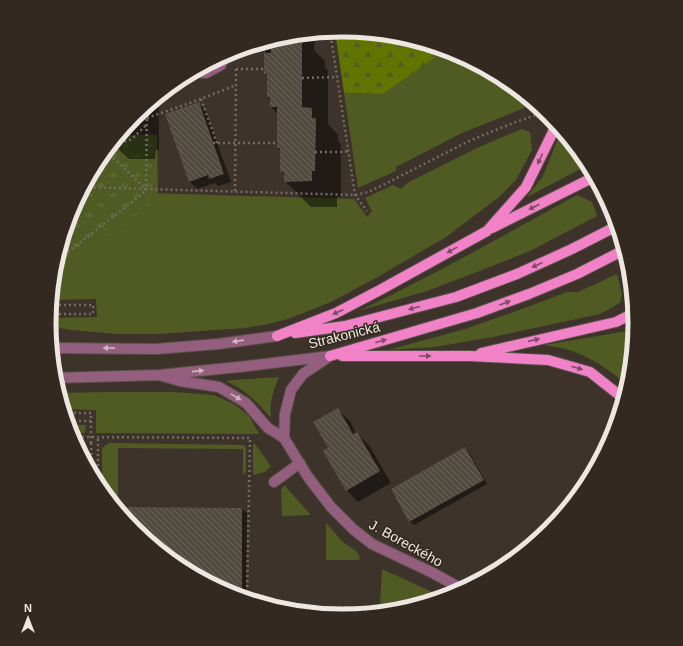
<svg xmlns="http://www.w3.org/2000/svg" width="683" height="646" font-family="Helvetica,sans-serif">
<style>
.green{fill:#4f5b22}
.forest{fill:url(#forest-firs)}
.park{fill:url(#park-tufts)}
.shadow{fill:#0007}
.building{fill:url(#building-back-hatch)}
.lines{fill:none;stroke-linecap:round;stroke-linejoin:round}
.minor-casing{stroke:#595048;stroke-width:12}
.major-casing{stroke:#595048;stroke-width:12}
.path{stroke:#746b64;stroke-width:2.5;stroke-dasharray:2 3;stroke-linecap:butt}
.minor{stroke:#945e7e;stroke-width:10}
.major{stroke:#f182c7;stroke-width:10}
.path-bridge{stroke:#746b64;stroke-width:2.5;stroke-dasharray:2 3;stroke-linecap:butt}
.oneway{fill:#7f4d63}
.oneway2{fill:#ceb6be}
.labels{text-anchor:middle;stroke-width:3;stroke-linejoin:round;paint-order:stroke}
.street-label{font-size:14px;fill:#ede6e1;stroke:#332921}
.rim{fill:none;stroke:#ede6e1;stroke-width:5}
</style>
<defs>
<pattern id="forest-firs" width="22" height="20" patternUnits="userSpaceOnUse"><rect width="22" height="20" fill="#627400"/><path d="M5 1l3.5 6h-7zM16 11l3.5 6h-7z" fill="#545c22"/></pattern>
<pattern id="park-tufts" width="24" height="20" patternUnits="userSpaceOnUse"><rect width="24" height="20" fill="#4f5b22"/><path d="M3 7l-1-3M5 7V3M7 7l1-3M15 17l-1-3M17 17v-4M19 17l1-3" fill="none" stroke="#697342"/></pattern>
<pattern id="building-back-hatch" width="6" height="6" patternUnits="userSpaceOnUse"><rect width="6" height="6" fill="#534b40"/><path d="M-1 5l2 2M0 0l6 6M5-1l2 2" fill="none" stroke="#6c655b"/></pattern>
</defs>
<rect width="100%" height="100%" fill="#3d332b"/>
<path class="green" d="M 453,52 L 504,80 L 534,104 L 462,133 L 396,167 L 396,171 L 358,188 L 344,93 L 383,94 L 436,57 Z
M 522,129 L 530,132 L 532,150 L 516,180 L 499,197 L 446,237 L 376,278 L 333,301 L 311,310 L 288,319 L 268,324 L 245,328 L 158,334 L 117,334 L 71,330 L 55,327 L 50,325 L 49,318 L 97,317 L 96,299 L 51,300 L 54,265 L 148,193 L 354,199 L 367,217 L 372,211 L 365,198 L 393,185 L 401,189 L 409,182 L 479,147 Z
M 561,131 L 585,160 L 588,165 L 527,197 L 543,176 Z
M 577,195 L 592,202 L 597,216 L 530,251 L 477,272 L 427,291 L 358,311 C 433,276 504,235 577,195 Z
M 617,274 L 622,295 L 620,303 L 600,314 L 493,337 L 435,347 L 388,350 L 465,329 L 522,309 L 567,292 L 578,292 Z
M 633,330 L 633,334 L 629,380 L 627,385 C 610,370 591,357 569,350 C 561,347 553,347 544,345 Z
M 279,377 C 274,389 269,402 271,415 L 270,417 C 257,402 245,389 227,382 L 227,381 L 232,380 Z
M 110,392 L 173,392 L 214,395 L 234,404 L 249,416 L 259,434 L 96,433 L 96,410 L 63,409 L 58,393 Z
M 68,425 L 86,425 L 85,433 L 70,433 Z
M 75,442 L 86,442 L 86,464 Z
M 109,443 L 243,445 L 245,446 L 246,449 L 246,471 L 245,473 L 243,474 L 243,449 L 118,448 L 118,510 L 102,491 L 102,448 Z
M 253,444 L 255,444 L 271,466 L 265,472 L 253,475 Z
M 285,485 L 287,488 L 311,515 L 282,516 L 281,489 Z
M 326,523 L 343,542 L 356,551 L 360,557 L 359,560 L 326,560 Z
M 382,569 L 430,591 L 440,598 L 415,605 L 380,605 Z"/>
<path class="forest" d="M 342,30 L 399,36 L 453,52 L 436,57 L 383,94 L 344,93 L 335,31 Z"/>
<path class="park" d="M 118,135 L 157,135 L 158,198 L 53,279 L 54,266 L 71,211 L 98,160 Z"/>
<path class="shadow" d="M 315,33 L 314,50 L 325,61 L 325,67 L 328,71 L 328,124 L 338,135 L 338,141 L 341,145 L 341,197 L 337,197 L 337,207 L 311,207 L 285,181 L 285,175 L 281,171 L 281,151 L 278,148 L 278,114 L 271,107 L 271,100 L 268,97 L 268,77 L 265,74 L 266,43 L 265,42 L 285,36 Z
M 159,95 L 159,150 L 156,150 L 155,159 L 129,159 L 112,143 L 134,116 Z
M 198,103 L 206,111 L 231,182 L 218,186 L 215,183 L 197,189 L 189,181 Z
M 338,410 L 350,421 L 356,433 L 357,433 L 369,445 L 391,483 L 358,502 L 346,490 L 330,449 Z
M 465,448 L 469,452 L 487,484 L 414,525 L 410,522 L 392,490 Z
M 242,509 L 247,513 L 246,599 L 229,594 L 179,566 L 134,530 Z"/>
<path class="building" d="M 299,34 L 299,43 L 302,43 L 302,107 L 312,108 L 312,118 L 316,118 L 315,171 L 312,171 L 312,181 L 284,182 L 284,172 L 280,172 L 280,148 L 277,148 L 277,107 L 270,107 L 270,97 L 267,97 L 267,74 L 264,74 L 264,53 L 271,53 L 271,40 L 285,36 Z
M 199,102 L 224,174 L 209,179 L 208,175 L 189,182 L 165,114 Z
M 338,408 L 353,434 L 357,432 L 380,471 L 346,491 L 323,451 L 328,448 L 313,422 Z
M 465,447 L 484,480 L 409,522 L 391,489 Z
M 115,507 L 242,508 L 242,597 L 229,594 L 179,566 L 134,530 Z"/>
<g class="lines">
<defs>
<path id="minor" d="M 193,72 L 206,73 L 221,65 L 224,55
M 51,348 L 156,349 L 218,344 L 277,336
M 159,375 L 180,381 L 219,387 L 246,403 L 268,428 L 284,438 L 308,477 L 331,507 L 353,529 L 372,544 L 431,572 L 462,589
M 54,378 L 159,375 L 248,366 L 330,356
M 284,438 L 285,414 L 291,390 L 303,374 L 327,358
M 274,482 L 300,463"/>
<path id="major" d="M 492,228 L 594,177
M 295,333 L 345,326 L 456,297 L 517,274 L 572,249 L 617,226
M 277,336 L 336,313 L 380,290 L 487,231 L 526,187 L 553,132 L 555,123
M 481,353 L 616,322 L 634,313
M 330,356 L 477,313 L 529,294 L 577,274 L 624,250
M 342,356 L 469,356 L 548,360 L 590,372 L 623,398"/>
</defs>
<use href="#minor" class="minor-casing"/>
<use href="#major" class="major-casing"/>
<path class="path" d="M 330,31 L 355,195 L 367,211
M 236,69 L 264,69
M 302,78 L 337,77
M 201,99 L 217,143
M 147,118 L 201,99 L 236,85
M 213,143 L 277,143
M 110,146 L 132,139 L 146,125
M 106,151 L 146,189
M 315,152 L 344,152 L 348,151
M 84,187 L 146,189 L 147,106
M 235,191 L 236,68
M 56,261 L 141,195 L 146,189 L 355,195 L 368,192 L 381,186 L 469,141 L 513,123 L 544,112
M 49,314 L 93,314 L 93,305 L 50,305
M 64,413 L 91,413 L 91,421 L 67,421
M 72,437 L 250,438 L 247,599
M 91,443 L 92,474
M 98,486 L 98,437
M 274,607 L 405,608"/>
<use href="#minor" class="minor"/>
<use href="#major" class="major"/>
<path class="path-bridge" d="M 91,421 L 91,443"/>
</g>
<defs><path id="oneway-solid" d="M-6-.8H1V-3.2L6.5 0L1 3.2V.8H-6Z"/></defs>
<g class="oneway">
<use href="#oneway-solid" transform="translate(540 159) rotate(115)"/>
<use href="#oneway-solid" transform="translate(534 207) rotate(153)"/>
<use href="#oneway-solid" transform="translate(452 250) rotate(151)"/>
<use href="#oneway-solid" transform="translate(537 265) rotate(156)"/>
<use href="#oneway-solid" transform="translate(505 303) rotate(-20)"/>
<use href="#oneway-solid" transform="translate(414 308) rotate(165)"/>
<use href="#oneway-solid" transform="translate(338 312) rotate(155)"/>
<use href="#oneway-solid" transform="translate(534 340) rotate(-13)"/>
<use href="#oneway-solid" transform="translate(381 341) rotate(-16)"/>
<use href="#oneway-solid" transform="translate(425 356)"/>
<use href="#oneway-solid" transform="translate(577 368) rotate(16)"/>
</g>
<g class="oneway2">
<use href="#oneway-solid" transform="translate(238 341) rotate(172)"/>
<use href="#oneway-solid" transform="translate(109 348) rotate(-179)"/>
<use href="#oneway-solid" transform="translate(198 371) rotate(-6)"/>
<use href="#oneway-solid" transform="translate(236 397) rotate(31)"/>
</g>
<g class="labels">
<g class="street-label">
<text transform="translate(344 335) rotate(-14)" y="5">Strakonická</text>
<text transform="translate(406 543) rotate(29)" y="5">J. Boreckého</text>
</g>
</g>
<path d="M0 0H683V646H0ZM56 323a286 286 0 1 1 572 0a286 286 0 1 1-572 0Z" fill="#332921" fill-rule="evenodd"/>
<path class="rim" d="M56 323a286 286 0 1 1 572 0a286 286 0 1 1-572 0Z"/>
<g transform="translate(28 618)" stroke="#332921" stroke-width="3" paint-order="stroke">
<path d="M0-3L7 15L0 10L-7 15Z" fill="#ede6e1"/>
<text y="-6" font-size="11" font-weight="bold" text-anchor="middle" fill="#ede6e1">N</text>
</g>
</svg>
